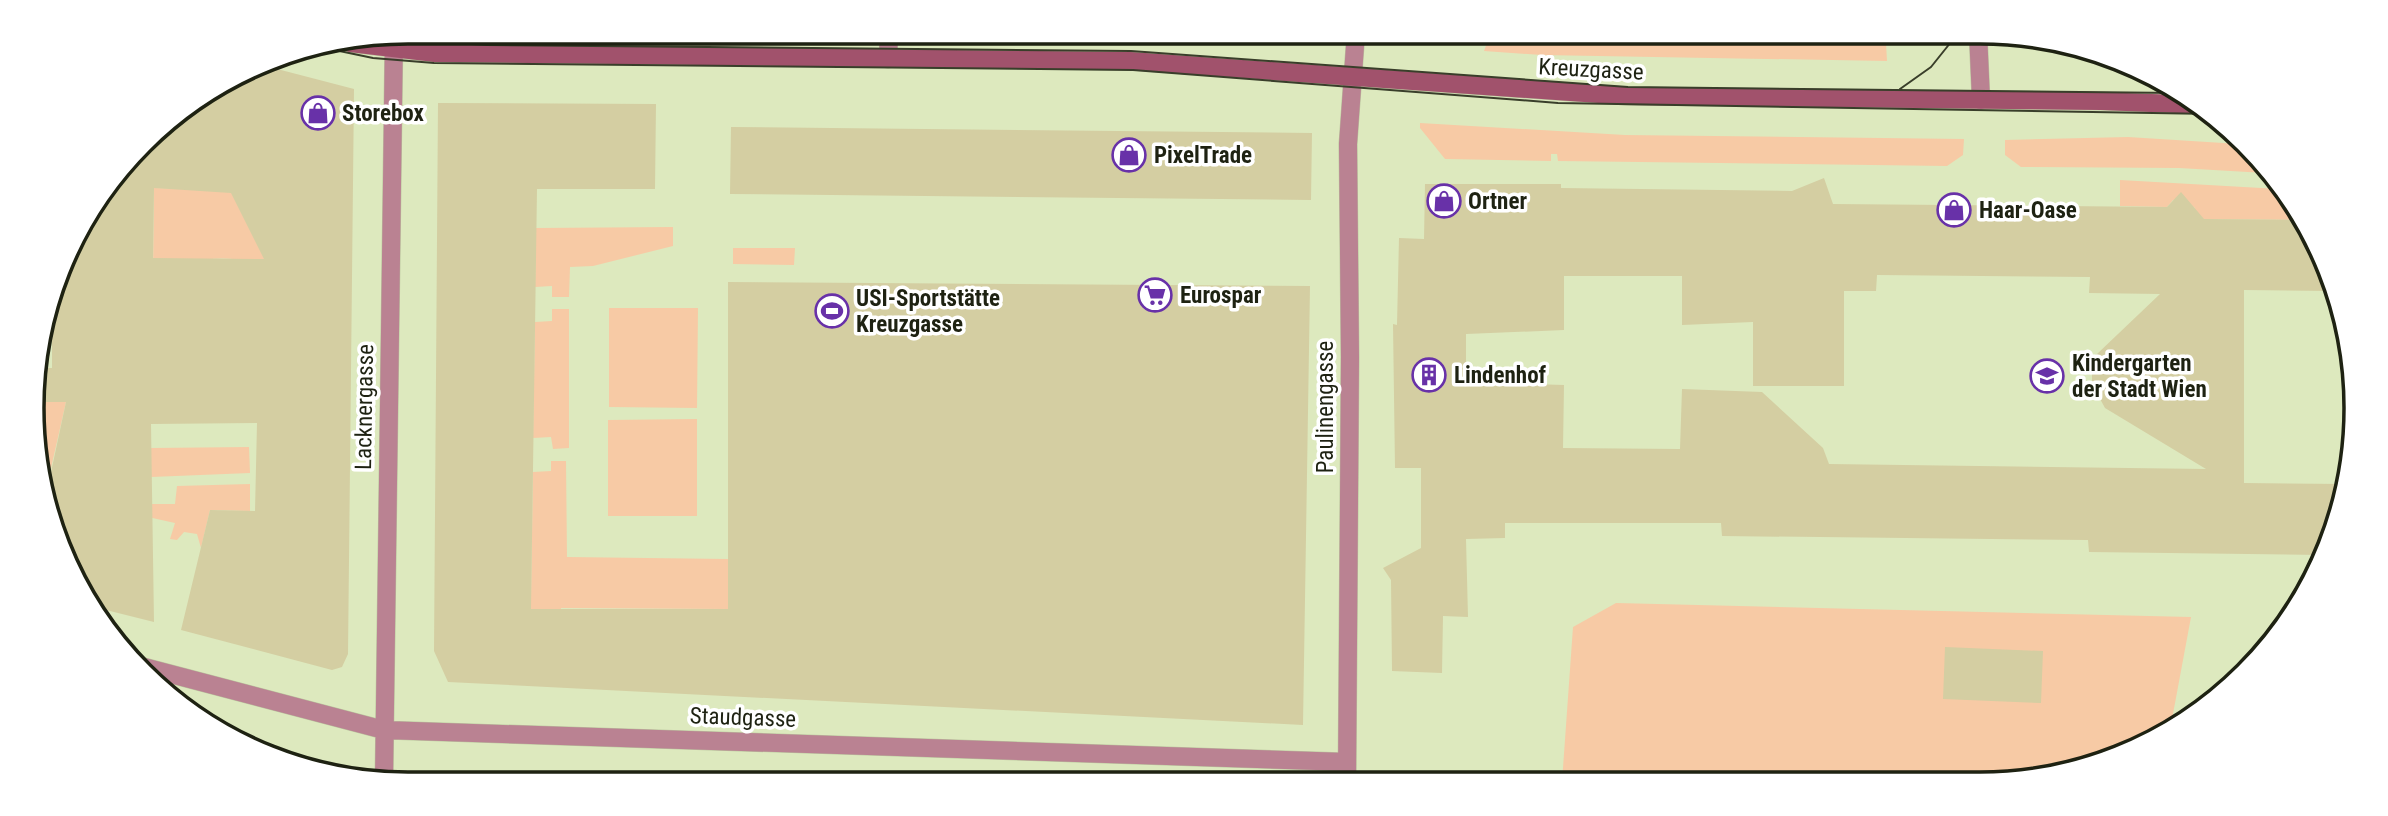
<svg xmlns="http://www.w3.org/2000/svg" width="2388" height="816" font-family="'Roboto Condensed',sans-serif">
<style>
.green{fill:#f7caa5}
.building{fill:#d4cea2;fill-rule:evenodd}
.lines{fill:none;stroke-linecap:round;stroke-linejoin:round}
.street-casing{stroke:#bbc59f;stroke-width:19}
.secondary-casing{stroke:#bbc59f;stroke-width:19}
.street{stroke:#ba8292;stroke-width:18}
.secondary{stroke:#a1526c;stroke-width:18}
.tram{stroke:#393e2a;stroke-width:2}
.labels{text-anchor:middle;stroke-width:7;stroke-linejoin:round;paint-order:stroke}
.street-label{font-size:23px;fill:#1e2212;stroke:#fff}
.poi-label{font-size:23px;font-weight:bold;fill:#1e2212;stroke:#fff;text-anchor:start}
.rim{fill:none;stroke:#1e2212;stroke-width:3.5}
</style>
<rect width="100%" height="100%" fill="#dde9be"/>
<path class="green" d="M 1494,40 L 1886,43 L 1887,61 L 1542,55 L 1484,51 L 1487,43 Z
M 1420,123 L 1625,135 L 1964,139 L 1963,155 L 1947,166 L 1558,161 L 1557,154 L 1551,154 L 1551,161 L 1445,159 L 1420,128 Z
M 2128,137 L 2239,144 L 2265,173 L 2179,168 L 2021,167 L 2005,155 L 2005,140 Z
M 2120,180 L 2279,189 L 2306,220 L 2195,219 L 2195,208 L 2182,199 L 2173,200 L 2167,207 L 2120,206 Z
M 154,188 L 244,190 L 268,266 C 219,252 198,259 153,275 Z
M 673,227 L 673,246 L 593,266 L 570,267 L 569,297 L 552,297 L 552,286 L 535,287 L 536,228 Z
M 733,248 L 795,248 L 794,265 L 733,264 Z
M 609,308 L 698,308 L 697,408 L 609,407 Z
M 552,309 L 569,309 L 569,448 L 553,449 L 551,437 L 533,438 L 535,322 L 552,321 Z
M 37,402 L 66,402 L 44,499 Z
M 697,419 L 697,516 L 608,516 L 608,420 Z
M 249,447 L 250,473 L 151,477 L 151,448 Z
M 551,461 L 566,461 L 567,557 L 728,559 L 728,609 L 561,608 L 560,625 L 501,597 L 531,598 L 533,472 L 551,471 Z
M 250,484 L 250,511 L 210,510 L 201,548 L 197,534 L 184,532 L 177,540 L 170,539 L 175,523 L 148,517 L 151,504 L 175,504 L 177,486 Z
M 1616,603 L 2191,617 L 2170,730 L 2146,746 L 2029,781 L 1562,782 L 1573,627 Z"/>
<path class="building" d="M 258,64 L 354,89 L 348,654 L 342,667 L 332,670 L 181,630 L 210,510 L 255,511 L 257,423 L 151,424 L 154,622 L 90,606 L 44,505 L 66,402 L 37,402 L 35,368 L 52,368 L 52,302 L 71,241 L 159,125 ZM 154,188 L 231,193 L 264,259 L 153,258 Z
M 438,103 L 656,104 L 655,189 L 537,189 L 531,609 L 728,609 L 728,282 L 1310,286 L 1303,725 L 448,682 L 434,651 Z
M 731,127 L 1312,133 L 1311,200 L 730,194 Z
M 1824,178 L 1833,204 L 2167,207 L 2181,192 L 2204,219 L 2306,220 L 2330,291 L 2244,290 L 2244,483 L 2345,484 L 2344,505 L 2323,555 L 2089,552 L 2088,540 L 1722,536 L 1721,523 L 1505,523 L 1505,538 L 1466,539 L 1468,617 L 1443,616 L 1442,673 L 1392,671 L 1391,580 L 1383,568 L 1421,548 L 1421,468 L 1395,468 L 1393,324 L 1397,325 L 1399,238 L 1424,239 L 1425,184 L 1561,184 L 1561,188 L 1792,191 ZM 1877,275 L 2090,277 L 2089,293 L 2160,294 L 2097,354 L 2092,367 L 2092,384 L 2105,408 L 2206,469 L 1829,464 L 1823,448 L 1762,392 L 1682,389 L 1680,449 L 1563,448 L 1564,385 L 1466,382 L 1466,334 L 1564,330 L 1564,276 L 1682,276 L 1682,325 L 1753,322 L 1753,386 L 1844,386 L 1844,291 L 1876,291 Z
M 1945,647 L 2043,651 L 2041,703 L 1943,699 Z"/>
<g class="lines">
<defs>
<path id="street" d="M 1978,32 L 1981,100
M 888,59 L 889,32
M 144,667 L 384,730 L 1347,762
M 384,781 L 394,34
M 1347,783 L 1350,357 L 1348,144 L 1356,32"/>
<path id="secondary" d="M 350,43 L 435,53 L 1130,61 L 1627,96 L 2101,101 L 2201,105"/>
</defs>
<use href="#street" class="street-casing"/>
<use href="#secondary" class="secondary-casing"/>
<use href="#street" class="street"/>
<use href="#secondary" class="secondary"/>
<path class="tram" d="M 375,38 L 487,45 L 1131,51 L 1628,87 L 2177,93
M 833,43 L 862,32
M 325,48 L 373,58 L 434,63 L 1133,70 L 1558,103 L 2213,114
M 1900,89 L 1931,67 L 1959,32"/>
</g>
<defs>
<symbol id="shop-ring" viewBox="-11 -11 22 22"><circle r="9.5" fill="#fff" stroke="#6831a8" stroke-width="1.5"/><path d="M-5-2.5h2.3a2.7 3.5 0 0 1 5.4 0H5L5.5 6h-11ZM-1.5-2.5h3a1.5 2.3 0 0 0-3 0Z" fill="#6831a8"/></symbol>
<symbol id="supermarket-ring" viewBox="-11 -11 22 22"><circle r="9.5" fill="#fff" stroke="#6831a8" stroke-width="1.5"/><path d="M-6-5.5h2.5l.6 2H6L4.5 2H-2.5L-4.4-4H-6ZM-1.5 3.2a1.3 1.3 0 1 0 .1 0ZM3 3.2a1.3 1.3 0 1 0 .1 0Z" fill="#6831a8"/></symbol>
<symbol id="stadium-ring" viewBox="-11 -11 22 22"><circle r="9.5" fill="#fff" stroke="#6831a8" stroke-width="1.5"/><path d="M0-5a6.5 5 0 1 0 0 10a6.5 5 0 1 0 0-10ZM-3.5-1.8h7v3.6h-7Z" fill="#6831a8"/></symbol>
<symbol id="building-ring" viewBox="-11 -11 22 22"><circle r="9.5" fill="#fff" stroke="#6831a8" stroke-width="1.5"/><path d="M-4-6H4V6H1V3H-1V6H-4ZM-2.5-4.3h1.7v1.8h-1.7ZM.8-4.3h1.7v1.8H.8ZM-2.5-1h1.7V.8h-1.7ZM.8-1h1.7V.8H.8Z" fill="#6831a8"/></symbol>
<symbol id="school-ring" viewBox="-11 -11 22 22"><circle r="9.5" fill="#fff" stroke="#6831a8" stroke-width="1.5"/><path d="M0-5L7-2L0 1L-7-2ZM-4 1L0 2.5L4 1V4Q0 6-4 4Z" fill="#6831a8"/></symbol>
</defs>
<g fill-rule="evenodd">
<use href="#shop-ring" x="299" y="94" width="38" height="38"/>
<use href="#shop-ring" x="1110" y="136" width="38" height="38"/>
<use href="#shop-ring" x="1425" y="182" width="38" height="38"/>
<use href="#shop-ring" x="1935" y="191" width="38" height="38"/>
<use href="#supermarket-ring" x="1136" y="276" width="38" height="38"/>
<use href="#stadium-ring" x="813" y="292" width="38" height="38"/>
<use href="#building-ring" x="1410" y="356" width="38" height="38"/>
<use href="#school-ring" x="2028" y="357" width="38" height="38"/>
</g>
<g class="labels">
<g class="street-label">
<text transform="translate(1591 69) rotate(3)" y="8">Kreuzgasse</text>
<text transform="translate(364 407) rotate(-89)" y="8">Lacknergasse</text>
<text transform="translate(1325 407) rotate(-90)" y="8">Paulinengasse</text>
<text transform="translate(743 717) rotate(2)" y="8">Staudgasse</text>
</g>
<g class="poi-label">
<text x="342" y="121">Storebox</text>
<text x="1154" y="163">PixelTrade</text>
<text x="1468" y="209">Ortner</text>
<text x="1979" y="218">Haar-Oase</text>
<text x="1180" y="303">Eurospar</text>
<text x="856" y="306">USI-Sportstätte<tspan x="856" dy="26">Kreuzgasse</tspan></text>
<text x="2072" y="371">Kindergarten<tspan x="2072" dy="26">der Stadt Wien</tspan></text>
<text x="1454" y="383">Lindenhof</text>
</g>
</g>
<path d="M0 0H2388V816H0ZM408 44H1980A364 364 0 0 1 2344 408V408A364 364 0 0 1 1980 772H408A364 364 0 0 1 44 408V408A364 364 0 0 1 408 44Z" fill="#fff" fill-rule="evenodd"/>
<path class="rim" d="M408 44H1980A364 364 0 0 1 2344 408V408A364 364 0 0 1 1980 772H408A364 364 0 0 1 44 408V408A364 364 0 0 1 408 44Z"/>
</svg>
